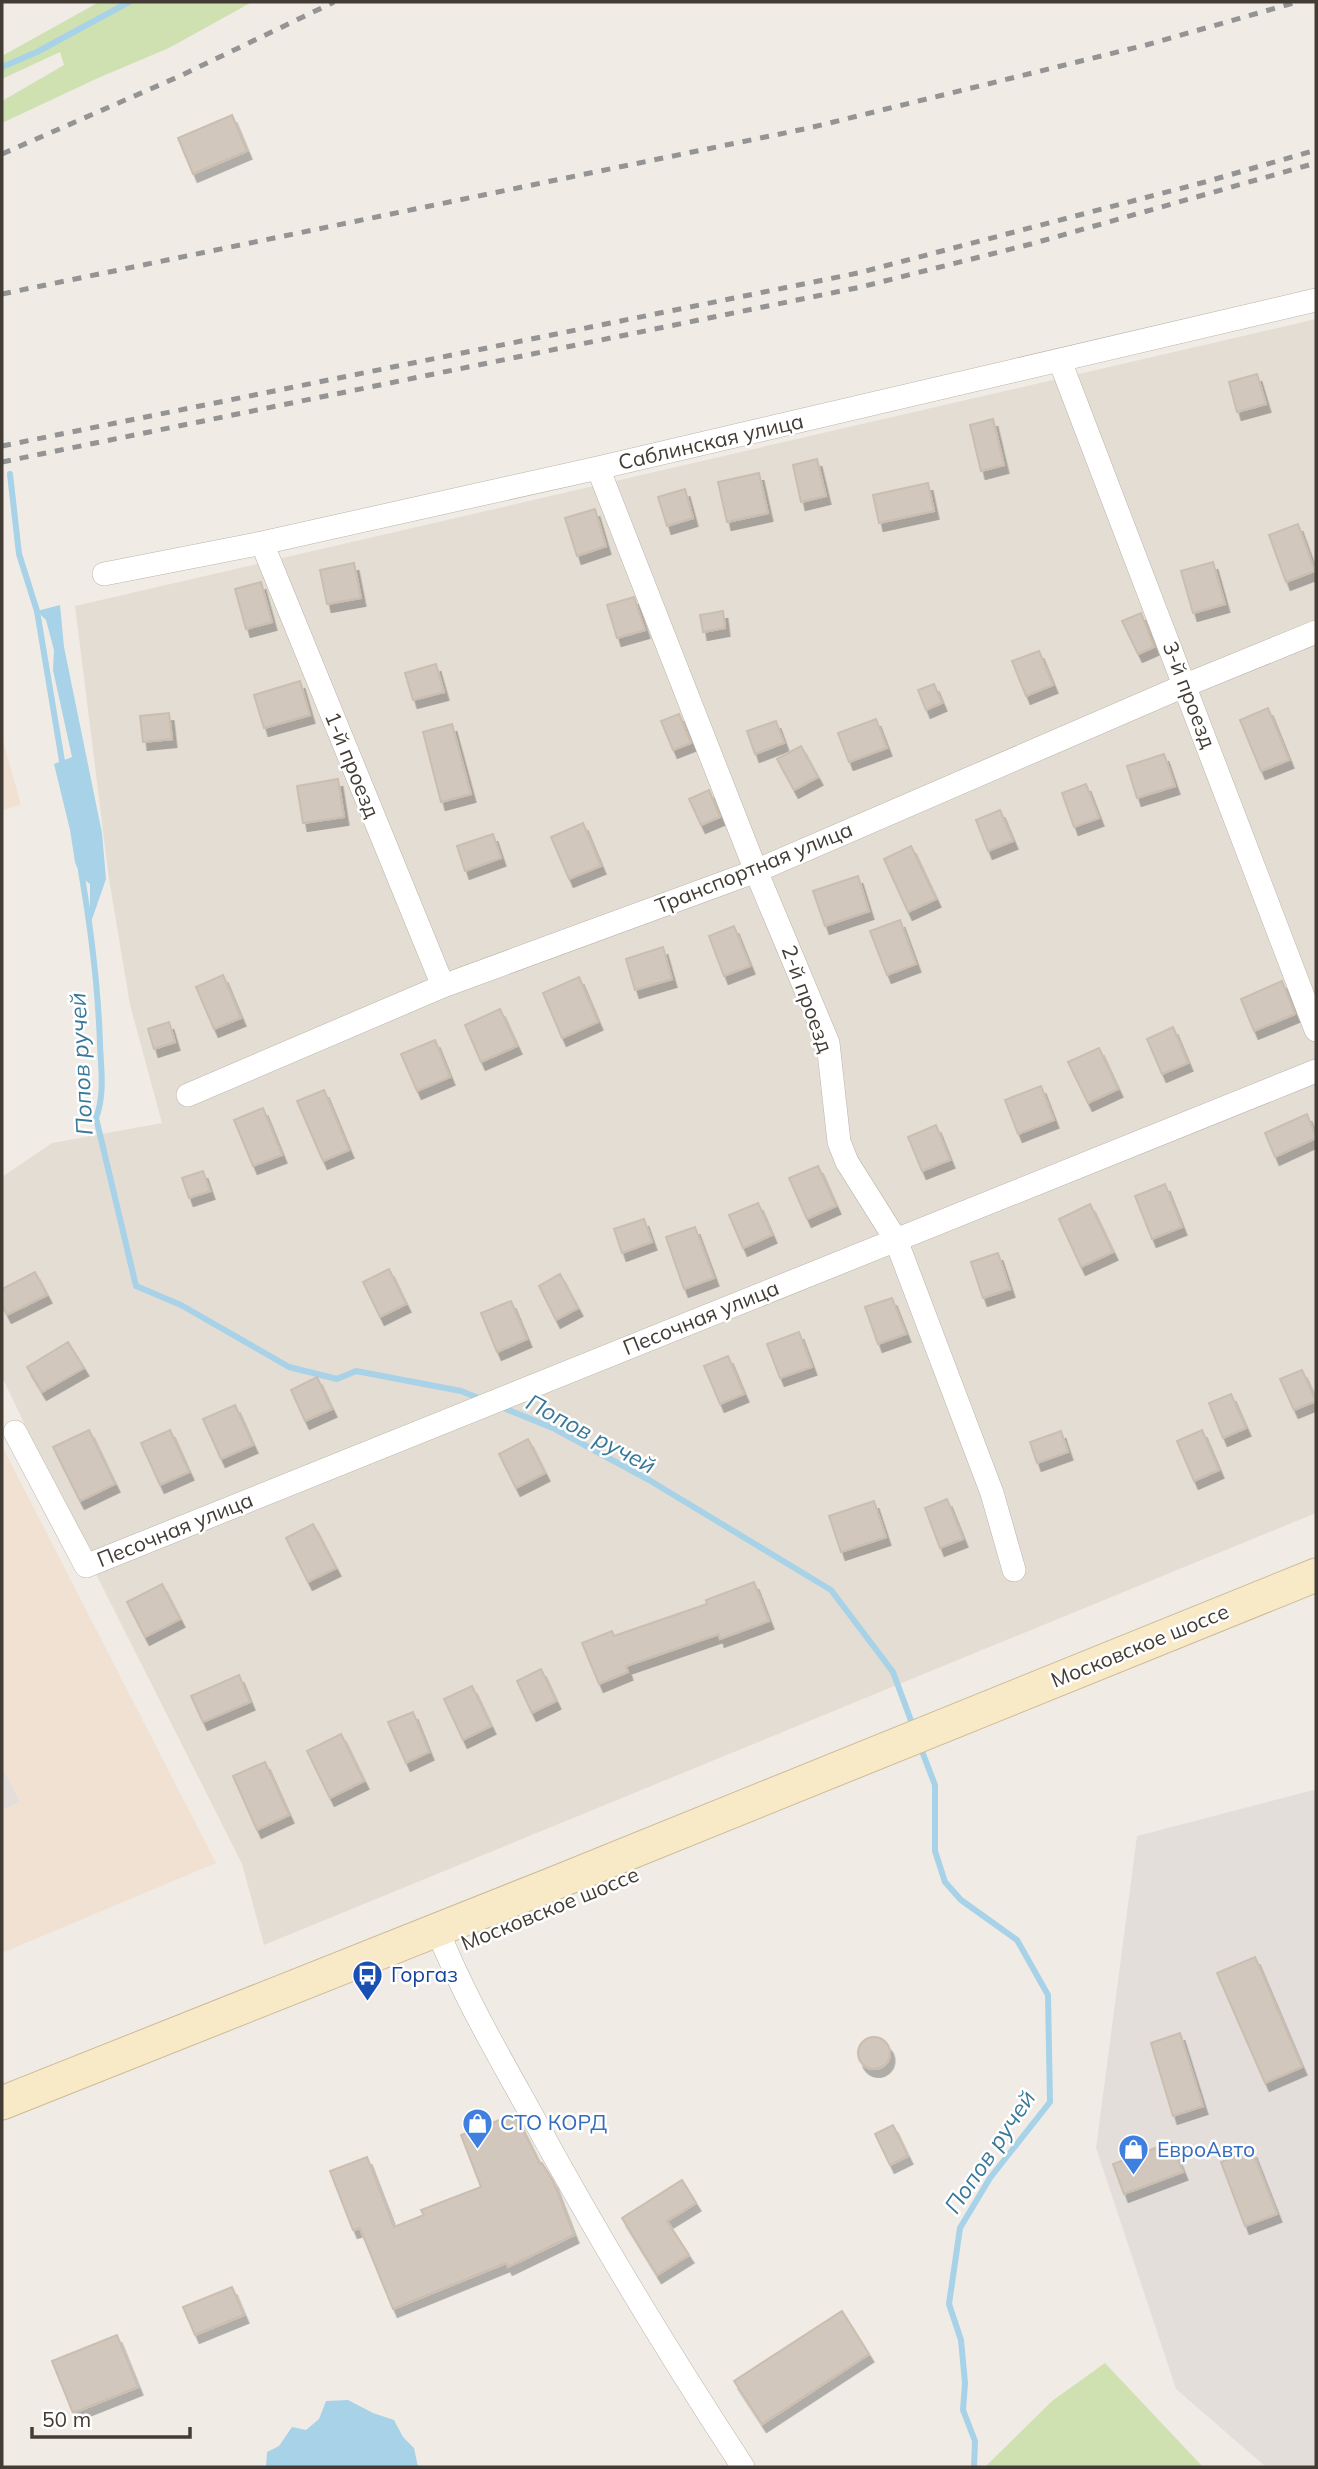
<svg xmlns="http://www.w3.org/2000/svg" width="1318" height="2469" font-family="Mulish,sans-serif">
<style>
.residential{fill:#e4ddd3}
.commercial{fill:#f1e1d2}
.industrial{fill:#e3deda}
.green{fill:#cfe1b1}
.water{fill:#a7d2e8}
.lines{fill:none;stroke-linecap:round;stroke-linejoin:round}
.stream{stroke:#a7d2e8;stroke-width:6}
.building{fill:#d1c7bc;stroke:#cbbeb0;stroke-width:2;filter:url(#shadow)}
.street-casing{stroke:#bbb3a9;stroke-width:24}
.secondary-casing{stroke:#cb9;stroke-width:35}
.street{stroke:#fff;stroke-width:23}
.secondary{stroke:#f8e9c7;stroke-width:33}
.rail{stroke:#949494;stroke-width:5;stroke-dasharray:9 9;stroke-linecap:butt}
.labels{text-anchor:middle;stroke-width:5;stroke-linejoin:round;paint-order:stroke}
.street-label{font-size:21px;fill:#423c35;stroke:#fff}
.transit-label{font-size:21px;fill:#164399;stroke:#fff;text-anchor:start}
.shop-label{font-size:21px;fill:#366cbe;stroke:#fff;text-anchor:start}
.water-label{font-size:23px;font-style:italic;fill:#38799b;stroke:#fff}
</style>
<defs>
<filter id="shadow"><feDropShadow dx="4.5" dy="8" stdDeviation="0" flood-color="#0004"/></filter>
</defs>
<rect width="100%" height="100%" fill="#f0ece5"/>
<path class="residential" d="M 1316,319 L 1316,1513 L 264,1945 L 242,1864 L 100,1582 L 2,1377 L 2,1177 L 52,1143 L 162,1123 L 130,1005 L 109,879 L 75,606 Z"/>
<path class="commercial" d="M 2,737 L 21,805 L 2,810 Z
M 2,1446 L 216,1863 L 2,1953 L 2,1810 L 20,1802 L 2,1767 Z"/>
<path class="industrial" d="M 2,1767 L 20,1802 L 2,1810 Z
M 1313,1790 L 1316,1791 L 1316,2467 L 1266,2467 L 1176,2389 L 1096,2148 L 1137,1836 Z"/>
<path class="green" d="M 99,2 L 252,2 L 169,48 L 98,78 L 2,123 L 2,101 L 64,65 L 60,52 L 2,79 L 2,56 Z
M 1105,2363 L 1203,2467 L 985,2467 L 1052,2401 Z"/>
<path class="water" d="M 60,605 L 64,647 L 102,833 L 106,879 L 90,925 L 90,884 L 81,877 L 75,862 L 70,830 L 54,764 L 72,757 L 53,670 L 54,650 L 46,620 L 37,611 Z
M 348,2400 L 373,2413 L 394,2420 L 403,2437 L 414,2448 L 418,2467 L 266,2467 L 267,2452 L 279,2446 L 292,2427 L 306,2430 L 319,2419 L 326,2401 Z"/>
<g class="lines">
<path class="stream" d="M 2,67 L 37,52 L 129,2
M 10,474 L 19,554 L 37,611 L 63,767
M 81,871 C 91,929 98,985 100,1044 C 101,1070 105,1094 96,1118 L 136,1286 L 181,1305 L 289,1367 L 337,1379 L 356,1371 L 461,1391 L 481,1399
M 501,1407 L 555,1429 L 649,1480 L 831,1590 L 893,1672 L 913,1726
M 920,1746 L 935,1785 L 935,1851 L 945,1882 L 961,1900 L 1017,1940 L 1048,1995 L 1050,2102 L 990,2178 L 960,2228 L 949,2304 L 961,2340 L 965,2383 L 963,2410 L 975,2441 L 974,2467"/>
</g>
<path class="building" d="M 232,115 L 247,151 L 193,174 L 178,138 Z
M 1257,374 L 1266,404 L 1237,412 L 1229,382 Z
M 993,419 L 1004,465 L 981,471 L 970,425 Z
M 817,459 L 826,496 L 801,502 L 793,465 Z
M 759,473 L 768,513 L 727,522 L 718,482 Z
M 928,483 L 934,511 L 879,523 L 873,495 Z
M 685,489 L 693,518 L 667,526 L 658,497 Z
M 595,509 L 606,546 L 577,556 L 565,518 Z
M 1298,524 L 1315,571 L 1286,582 L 1269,535 Z
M 1213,562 L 1225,604 L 1193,613 L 1181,571 Z
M 354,563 L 361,598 L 327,604 L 320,570 Z
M 261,582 L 272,622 L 246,629 L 235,589 Z
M 634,597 L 645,630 L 617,638 L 607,605 Z
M 723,611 L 725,628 L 703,632 L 700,615 Z
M 1141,613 L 1154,647 L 1138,654 L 1122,621 Z
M 1039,651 L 1053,685 L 1026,696 L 1012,661 Z
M 436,664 L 444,692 L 413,700 L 405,673 Z
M 300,681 L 310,715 L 264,728 L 254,695 Z
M 934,684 L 942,703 L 926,710 L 918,690 Z
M 1268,708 L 1289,760 L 1261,771 L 1240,720 Z
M 169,713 L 172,739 L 143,742 L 140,716 Z
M 679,714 L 691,743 L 673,750 L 661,721 Z
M 876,719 L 887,748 L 849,762 L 838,733 Z
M 776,721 L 784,743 L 755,754 L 747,731 Z
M 452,724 L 471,794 L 441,802 L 423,732 Z
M 801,746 L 818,777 L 794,790 L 777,759 Z
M 1164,754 L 1175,786 L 1137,798 L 1127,766 Z
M 338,779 L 344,817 L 303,823 L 297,786 Z
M 1086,784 L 1099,818 L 1074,827 L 1062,793 Z
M 709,790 L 720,817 L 701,825 L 689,799 Z
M 1000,810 L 1013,841 L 988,851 L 976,820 Z
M 583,823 L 601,866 L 569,879 L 551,837 Z
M 493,834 L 501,858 L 465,871 L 457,846 Z
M 911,846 L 936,899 L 908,912 L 884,859 Z
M 858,876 L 869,911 L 825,926 L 813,891 Z
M 900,920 L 916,964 L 887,975 L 870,931 Z
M 734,926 L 750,966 L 724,976 L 709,936 Z
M 663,947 L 672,979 L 635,990 L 626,959 Z
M 223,975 L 241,1018 L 214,1029 L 196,987 Z
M 579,977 L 598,1022 L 562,1038 L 543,993 Z
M 1282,981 L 1295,1014 L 1254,1031 L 1241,999 Z
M 500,1009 L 517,1046 L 481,1062 L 465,1025 Z
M 169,1022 L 175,1042 L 154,1049 L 148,1029 Z
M 1173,1027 L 1188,1063 L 1162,1074 L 1147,1039 Z
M 435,1040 L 450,1077 L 417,1091 L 401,1054 Z
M 1099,1048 L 1118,1089 L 1088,1103 L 1068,1062 Z
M 1041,1086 L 1054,1120 L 1018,1134 L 1005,1100 Z
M 324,1090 L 349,1150 L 323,1161 L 297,1101 Z
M 263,1108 L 282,1155 L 253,1166 L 234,1120 Z
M 1307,1114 L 1316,1138 L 1275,1157 L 1265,1133 Z
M 936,1125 L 950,1160 L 922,1171 L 908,1137 Z
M 818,1166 L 836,1206 L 807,1219 L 789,1178 Z
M 203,1171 L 210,1191 L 189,1198 L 182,1178 Z
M 1165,1184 L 1182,1227 L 1152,1239 L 1135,1196 Z
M 758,1203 L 772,1235 L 743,1248 L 729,1215 Z
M 1090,1204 L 1113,1252 L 1081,1267 L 1059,1219 Z
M 644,1219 L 652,1242 L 622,1253 L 614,1229 Z
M 695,1227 L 714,1278 L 684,1289 L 666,1237 Z
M 998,1253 L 1010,1289 L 983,1298 L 971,1262 Z
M 389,1269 L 406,1304 L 380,1317 L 363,1282 Z
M 35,1272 L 47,1295 L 7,1315 L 2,1305 L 2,1289 Z
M 560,1274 L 578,1308 L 556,1320 L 539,1286 Z
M 892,1298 L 906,1334 L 878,1344 L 865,1307 Z
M 511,1301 L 527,1339 L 497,1352 L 481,1313 Z
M 799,1332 L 812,1367 L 780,1378 L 767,1344 Z
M 68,1342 L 84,1368 L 42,1392 L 27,1367 Z
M 728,1356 L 744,1394 L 720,1404 L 704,1366 Z
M 1302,1370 L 1316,1401 L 1294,1410 L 1280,1379 Z
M 317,1377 L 332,1409 L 305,1421 L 291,1390 Z
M 1231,1394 L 1246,1428 L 1223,1438 L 1209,1403 Z
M 235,1405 L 253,1445 L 221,1459 L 203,1419 Z
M 89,1430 L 115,1484 L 80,1501 L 53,1447 Z
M 170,1430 L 189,1472 L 160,1485 L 141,1443 Z
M 1202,1430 L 1219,1470 L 1194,1481 L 1177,1441 Z
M 1061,1431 L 1068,1452 L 1037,1463 L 1030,1442 Z
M 528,1439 L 545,1473 L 516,1488 L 499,1454 Z
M 947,1499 L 963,1539 L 940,1548 L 925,1508 Z
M 874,1501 L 886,1537 L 841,1552 L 829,1516 Z
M 313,1524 L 336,1568 L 308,1582 L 286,1538 Z
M 754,1582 L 769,1621 L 720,1639 L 719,1634 L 626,1666 L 628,1672 L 599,1684 L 582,1643 L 612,1631 L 614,1636 L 707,1604 L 706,1600 Z
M 162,1584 L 180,1619 L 145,1637 L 127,1602 Z
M 541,1669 L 556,1701 L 532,1713 L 517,1681 Z
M 239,1675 L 250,1702 L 203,1722 L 191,1696 Z
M 472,1686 L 491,1726 L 463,1740 L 444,1699 Z
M 413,1712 L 429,1752 L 406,1763 L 388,1722 Z
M 341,1734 L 364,1781 L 330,1798 L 307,1751 Z
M 265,1762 L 289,1815 L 257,1830 L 233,1776 Z
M 1255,1957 L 1302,2067 L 1265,2083 L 1217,1973 Z
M 1180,2033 L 1203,2106 L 1173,2116 L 1151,2043 Z
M858 2053a16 16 0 1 1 32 0a16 16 0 1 1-32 0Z
M 515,2114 L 540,2164 L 542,2163 L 553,2181 L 574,2235 L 508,2267 L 506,2263 L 393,2309 L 360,2228 L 353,2230 L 330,2171 L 367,2157 L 394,2227 L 424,2215 L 421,2210 L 481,2187 L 461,2135 Z
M 893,2125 L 908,2156 L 890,2165 L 875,2134 Z
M 1171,2142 L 1183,2172 L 1124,2194 L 1113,2164 Z
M 1252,2150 L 1277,2214 L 1245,2226 L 1221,2162 Z
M 682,2180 L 696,2203 L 667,2221 L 689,2255 L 657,2275 L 622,2218 Z
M 232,2287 L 244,2315 L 195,2335 L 183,2307 Z
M 842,2311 L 869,2354 L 762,2424 L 734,2381 Z
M 117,2335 L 138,2387 L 73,2413 L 52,2361 Z"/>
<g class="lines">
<defs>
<path id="street" d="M 1060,361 L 1316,1030
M 598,468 L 756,871 L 828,1043 L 839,1142 L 847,1162 L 896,1240 L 992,1493 L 1014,1570
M 262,543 L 443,986
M 104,574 L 262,543 L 598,468 L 1316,300
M 188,1095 L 443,986 L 756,871 L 1186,685 L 1316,632
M 15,1432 L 86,1566 L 1316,1071
M 437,1929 C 462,1992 496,2051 529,2110 C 595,2232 667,2351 743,2467"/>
<path id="secondary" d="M 2,2103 L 550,1885 L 1316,1575"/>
</defs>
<use href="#street" class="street-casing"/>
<use href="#secondary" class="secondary-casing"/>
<use href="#street" class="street"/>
<use href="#secondary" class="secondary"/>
<path class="rail" d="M 2,154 L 180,76 L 334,2
M 2,294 L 809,128 L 1146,45 L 1297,2
M 2,446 L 858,273 L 1205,182 L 1316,150
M 2,462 L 861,287 L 1031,244 L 1316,163"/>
</g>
<defs>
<symbol id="bus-pin" viewBox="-11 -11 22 30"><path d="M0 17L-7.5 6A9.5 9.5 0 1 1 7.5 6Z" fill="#1a4fb4" stroke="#fff"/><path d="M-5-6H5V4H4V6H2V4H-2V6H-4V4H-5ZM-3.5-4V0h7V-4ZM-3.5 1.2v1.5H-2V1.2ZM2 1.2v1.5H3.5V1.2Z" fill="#fff"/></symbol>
<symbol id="shop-pin" viewBox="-11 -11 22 30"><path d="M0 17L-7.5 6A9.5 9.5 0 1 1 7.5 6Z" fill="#3f7fe0" stroke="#fff"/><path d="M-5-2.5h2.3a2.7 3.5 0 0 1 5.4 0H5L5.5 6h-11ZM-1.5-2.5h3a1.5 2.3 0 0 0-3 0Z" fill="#fff"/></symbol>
</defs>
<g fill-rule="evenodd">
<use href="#bus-pin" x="350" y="1958" width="35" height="47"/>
<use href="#shop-pin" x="460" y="2106" width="35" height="47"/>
<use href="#shop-pin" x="1116" y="2132" width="35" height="47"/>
</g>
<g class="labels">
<g class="street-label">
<text transform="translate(711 442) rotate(-13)" y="7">Саблинская улица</text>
<text transform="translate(1189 695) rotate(69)" y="7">3-й проезд</text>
<text transform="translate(352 765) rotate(68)" y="7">1-й проезд</text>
<text transform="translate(754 868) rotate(-22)" y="7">Транспортная улица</text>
<text transform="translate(807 999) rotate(70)" y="7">2-й проезд</text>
<text transform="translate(701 1318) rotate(-22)" y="7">Песочная улица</text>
<text transform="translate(175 1530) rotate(-22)" y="7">Песочная улица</text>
<text transform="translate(1140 1646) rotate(-22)" y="7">Московское шоссе</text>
<text transform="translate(550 1909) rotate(-22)" y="7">Московское шоссе</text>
</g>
<g class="transit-label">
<text x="391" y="1982">Горгаз</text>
</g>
<g class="shop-label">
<text x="500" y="2130">СТО КОРД</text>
<text x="1157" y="2157">ЕвроАвто</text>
</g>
<g class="water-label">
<text transform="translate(81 1064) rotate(-93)" y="8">Попов ручей</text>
<text transform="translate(591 1434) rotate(28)" y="8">Попов ручей</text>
<text transform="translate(990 2152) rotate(-56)" y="8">Попов ручей</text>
</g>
</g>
<rect width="1318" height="2469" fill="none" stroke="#423c35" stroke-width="7"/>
<path d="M32 2427v10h158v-10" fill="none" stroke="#423c35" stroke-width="3.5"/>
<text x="42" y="2427" font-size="21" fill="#423c35" stroke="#ffffff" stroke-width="5" paint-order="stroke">50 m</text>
</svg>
